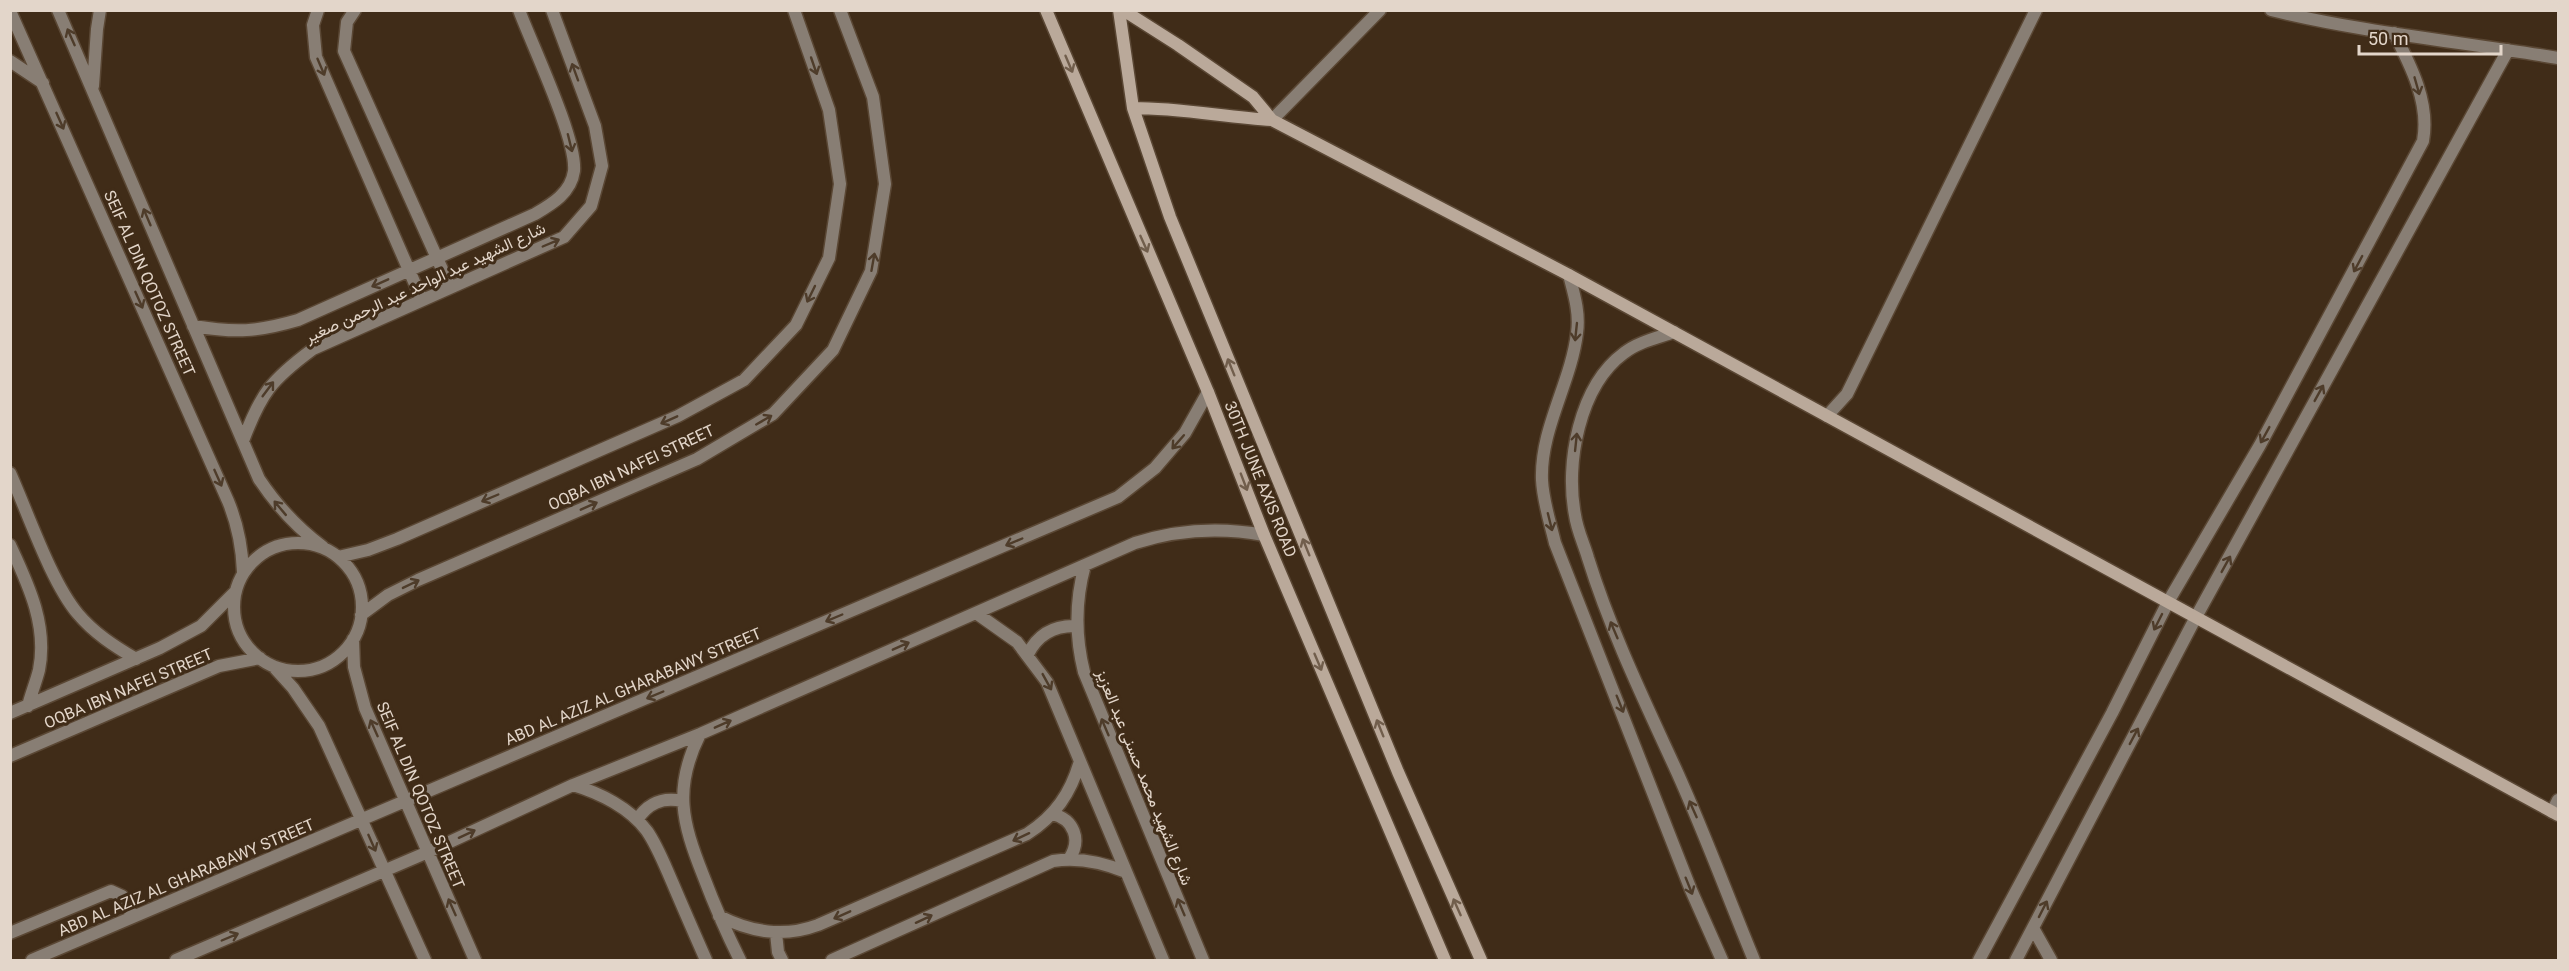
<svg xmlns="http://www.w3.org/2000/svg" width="2569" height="971" font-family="Roboto,Vazirmatn,sans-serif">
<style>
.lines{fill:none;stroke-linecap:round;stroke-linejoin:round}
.street-casing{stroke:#5a4734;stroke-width:15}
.secondary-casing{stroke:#5a4734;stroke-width:15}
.street{stroke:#887e74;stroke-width:12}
.secondary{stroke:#baa99a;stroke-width:12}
.oneway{stroke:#4e3c2a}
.oneway2{stroke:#715e4c}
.labels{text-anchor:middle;stroke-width:6;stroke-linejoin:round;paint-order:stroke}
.street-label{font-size:16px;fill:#e3d6ca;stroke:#402c18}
</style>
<rect width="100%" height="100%" fill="#402c18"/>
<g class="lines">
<defs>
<path id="street" d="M 58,10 L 259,479 C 277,506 296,527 323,547
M 318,10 L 313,25 L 316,57 L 422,300
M 355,10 L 347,22 L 344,51 L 450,287
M 2271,10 C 2365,33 2463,42 2558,58
M 10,11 L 228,501 C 238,525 242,546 243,572
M 10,61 L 43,83
M 93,86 L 97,29 L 100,10
M 1272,120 L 1380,10
M 1569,275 C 1574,294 1580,313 1577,333 C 1571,383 1540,429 1542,480 C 1543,501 1550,522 1555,543 L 1691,890 L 1722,960
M 193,326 C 236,333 257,332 298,320 L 535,214 C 552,204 571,193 574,171 C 577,139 532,45 519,10
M 1674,332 C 1657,338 1638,342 1624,353 C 1579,386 1565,464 1575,515 C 1577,530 1584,544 1588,558 C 1611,632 1645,702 1677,772 C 1705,834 1728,897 1754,960
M 1827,416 L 1847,394 L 2036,10
M 243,441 C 261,393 271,380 313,349 L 564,237 L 591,206 L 602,166 L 595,126 L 552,10
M 10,473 C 28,513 51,582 78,614 C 94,633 114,646 136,659
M234 607a64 64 0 1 1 128 0a64 64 0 1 1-128 0Z
M 10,545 C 28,584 48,625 39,670 C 36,682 31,694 28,706
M 338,557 L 368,550 L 397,539 L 678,416 L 744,380 L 796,325 L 829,258 L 840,184 L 829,110 L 794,10
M 1085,565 C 1075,601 1075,636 1084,672 L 1203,960
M 976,613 L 1017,642 L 1047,682 L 1163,960
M 361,615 L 388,595 L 418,580 L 697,459 L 773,414 L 833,350 L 871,271 L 885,184 L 873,97 L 840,10
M 353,639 L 354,667 L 365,708 L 475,960
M 1028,654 C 1038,634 1054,625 1077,626
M 273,666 L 293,688 L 319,726 L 425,960
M 10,713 L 160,648 L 201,626 L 235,592
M 700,734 C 673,788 682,822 703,875 C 714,904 726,932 740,960
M 10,756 L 219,666 L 260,658
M 573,785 C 600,793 630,808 647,831 C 658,847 665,866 673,884 C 684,910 695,935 706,960
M 2552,812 L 2558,800
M 1052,814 C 1074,819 1082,840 1069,859
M 637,820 C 648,803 662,797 682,801
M 719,916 C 751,932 783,938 818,925 L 1027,834 C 1055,816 1071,793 1080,761
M 2033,928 L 2051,960
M 10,933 L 111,891 L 122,896 L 133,917
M 776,933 L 778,952 L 782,960
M 32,960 L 1118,497 L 1155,468 L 1185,433 L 1208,392
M 176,960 L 428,852 L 573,785 L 700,734 L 1135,543 C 1179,529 1220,527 1264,535
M 832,960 L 1053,861 C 1078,857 1102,862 1126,872
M 1979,960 L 2112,713 L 2168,602 L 2260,445 L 2423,141 C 2430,103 2411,66 2394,33
M 2016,960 L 2196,617 L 2508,50"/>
<path id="secondary" d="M 1046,10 L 1208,392 L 1264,535 L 1445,960
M 1119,10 L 1133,108 L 1170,217 L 1398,772 L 1481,960
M 1123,10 L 1178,45 L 1253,97 L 1272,120 L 1569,275 L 2558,815
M 1133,108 C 1180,108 1225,117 1272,120"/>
</defs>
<use href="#street" class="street-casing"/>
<use href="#secondary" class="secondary-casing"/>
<use href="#street" class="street"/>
<use href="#secondary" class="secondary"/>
</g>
<defs><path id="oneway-shaft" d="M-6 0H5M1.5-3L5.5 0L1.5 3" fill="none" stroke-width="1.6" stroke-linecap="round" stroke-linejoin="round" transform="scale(1.5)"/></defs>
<g class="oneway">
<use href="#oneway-shaft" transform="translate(71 37) rotate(-114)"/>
<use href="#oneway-shaft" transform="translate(814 66) rotate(71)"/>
<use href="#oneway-shaft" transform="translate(321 67) rotate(67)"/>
<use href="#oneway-shaft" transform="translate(575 72) rotate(-110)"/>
<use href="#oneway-shaft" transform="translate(2417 86) rotate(74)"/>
<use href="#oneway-shaft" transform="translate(60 121) rotate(66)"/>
<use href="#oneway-shaft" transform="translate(570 143) rotate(76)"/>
<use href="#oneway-shaft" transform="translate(147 217) rotate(-113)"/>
<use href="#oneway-shaft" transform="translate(551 243) rotate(-23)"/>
<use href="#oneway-shaft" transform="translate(873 262) rotate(-80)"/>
<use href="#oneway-shaft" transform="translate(2358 264) rotate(118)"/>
<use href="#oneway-shaft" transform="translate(380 283) rotate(156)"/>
<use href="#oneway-shaft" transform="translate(811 294) rotate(116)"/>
<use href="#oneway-shaft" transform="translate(139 300) rotate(66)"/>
<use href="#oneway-shaft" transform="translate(1576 332) rotate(96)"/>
<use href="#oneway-shaft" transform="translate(268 389) rotate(-53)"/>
<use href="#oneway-shaft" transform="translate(2319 393) rotate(-61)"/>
<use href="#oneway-shaft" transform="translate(669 420) rotate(156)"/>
<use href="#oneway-shaft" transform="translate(764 420) rotate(-30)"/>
<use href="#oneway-shaft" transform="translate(2265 435) rotate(119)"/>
<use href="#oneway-shaft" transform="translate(1178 442) rotate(131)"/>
<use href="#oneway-shaft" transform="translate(1576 442) rotate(-84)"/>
<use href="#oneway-shaft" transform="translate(218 478) rotate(66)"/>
<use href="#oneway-shaft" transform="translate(490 498) rotate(157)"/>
<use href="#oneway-shaft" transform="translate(589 506) rotate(-24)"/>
<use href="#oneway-shaft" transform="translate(280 508) rotate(-130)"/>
<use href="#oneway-shaft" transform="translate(1550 522) rotate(76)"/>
<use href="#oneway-shaft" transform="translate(1014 542) rotate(157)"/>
<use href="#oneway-shaft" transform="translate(2226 564) rotate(-61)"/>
<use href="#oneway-shaft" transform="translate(411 584) rotate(-26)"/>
<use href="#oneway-shaft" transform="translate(834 618) rotate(157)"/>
<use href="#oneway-shaft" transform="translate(2158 622) rotate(117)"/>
<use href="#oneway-shaft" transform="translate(1614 630) rotate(-113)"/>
<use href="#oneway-shaft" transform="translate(901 646) rotate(-24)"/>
<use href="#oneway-shaft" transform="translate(1047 682) rotate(61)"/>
<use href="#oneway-shaft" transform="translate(655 695) rotate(157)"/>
<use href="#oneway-shaft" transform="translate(1620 704) rotate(68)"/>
<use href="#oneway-shaft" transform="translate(723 724) rotate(-24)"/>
<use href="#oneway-shaft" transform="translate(1105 727) rotate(-113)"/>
<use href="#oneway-shaft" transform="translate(374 728) rotate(-114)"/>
<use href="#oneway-shaft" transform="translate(2134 736) rotate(-62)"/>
<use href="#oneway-shaft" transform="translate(1693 809) rotate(-114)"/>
<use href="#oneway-shaft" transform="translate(467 834) rotate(-25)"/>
<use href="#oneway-shaft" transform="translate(1021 837) rotate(155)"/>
<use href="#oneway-shaft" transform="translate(372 843) rotate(66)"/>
<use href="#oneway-shaft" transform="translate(1689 886) rotate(68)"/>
<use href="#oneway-shaft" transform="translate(452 907) rotate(-114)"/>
<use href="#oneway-shaft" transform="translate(1181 907) rotate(-113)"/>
<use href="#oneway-shaft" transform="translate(2043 909) rotate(-63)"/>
<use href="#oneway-shaft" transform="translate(842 915) rotate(156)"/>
<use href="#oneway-shaft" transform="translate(924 919) rotate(-25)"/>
<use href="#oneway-shaft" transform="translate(230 937) rotate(-23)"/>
</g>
<g class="oneway2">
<use href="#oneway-shaft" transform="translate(1069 64) rotate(67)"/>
<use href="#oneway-shaft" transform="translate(1144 244) rotate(66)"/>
<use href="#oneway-shaft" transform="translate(1231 367) rotate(-112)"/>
<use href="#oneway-shaft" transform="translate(1244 482) rotate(69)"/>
<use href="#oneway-shaft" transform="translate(1306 547) rotate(-112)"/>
<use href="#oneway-shaft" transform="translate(1318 662) rotate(67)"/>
<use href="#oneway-shaft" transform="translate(1380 728) rotate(-112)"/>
<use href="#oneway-shaft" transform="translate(1457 907) rotate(-114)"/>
</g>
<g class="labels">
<g class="street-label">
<text transform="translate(425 282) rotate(-25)" y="6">شارع الشهيد عبد الواحد عبد الرحمن صغير</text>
<text transform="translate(150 283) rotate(66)" y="6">SEIF AL DIN QOTOZ STREET</text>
<text transform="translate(631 467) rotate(-25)" y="6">OQBA IBN NAFEI STREET</text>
<text transform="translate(1261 479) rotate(68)" y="6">30TH JUNE AXIS ROAD</text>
<text transform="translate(633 686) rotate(-23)" y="6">ABD AL AZIZ AL GHARABAWY STREET</text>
<text transform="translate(128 688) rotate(-23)" y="6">OQBA IBN NAFEI STREET</text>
<text transform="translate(1145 777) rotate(68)" y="6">شارع الشهيد محمد حسنى عبد العزيز</text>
<text transform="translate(421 795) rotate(67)" y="6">SEIF AL DIN QOTOZ STREET</text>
<text transform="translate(186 877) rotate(-23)" y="6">ABD AL AZIZ AL GHARABAWY STREET</text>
</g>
</g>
<rect width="2569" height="971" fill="none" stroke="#e3d6ca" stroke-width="24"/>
<path d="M2359 45v9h142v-9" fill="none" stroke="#e3d6ca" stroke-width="3"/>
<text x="2368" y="45" font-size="18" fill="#e3d6ca" stroke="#402c18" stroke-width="4.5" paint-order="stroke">50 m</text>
</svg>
